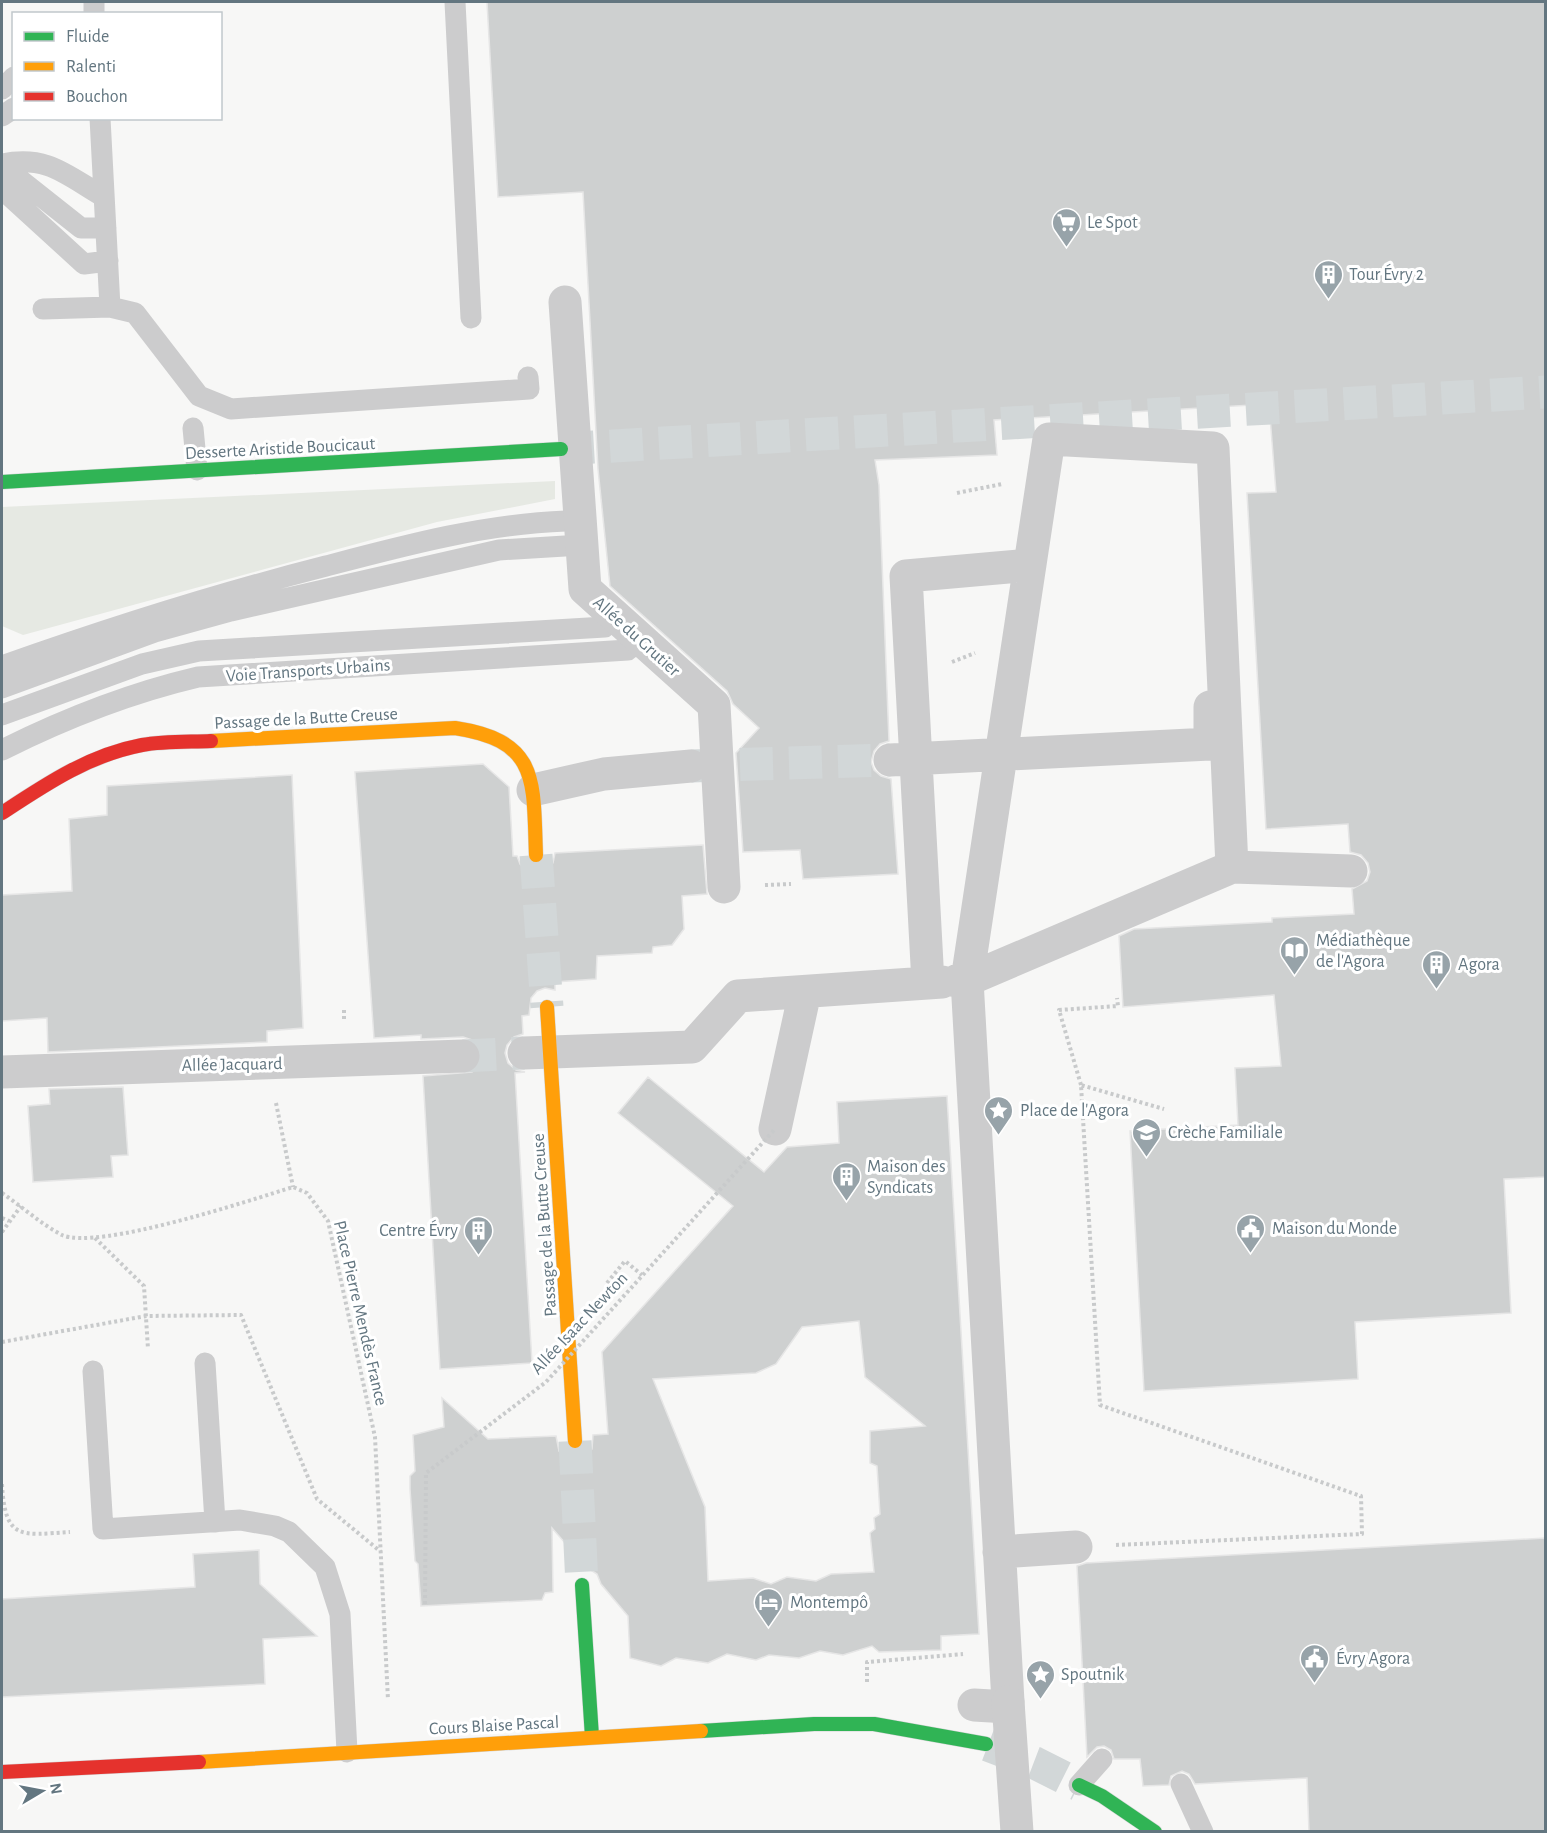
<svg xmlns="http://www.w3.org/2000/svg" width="1547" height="1833" font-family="'Alegreya Sans',sans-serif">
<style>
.green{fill:#e6e9e3}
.building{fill:#ced0d0;stroke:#e6e6e6;stroke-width:1.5;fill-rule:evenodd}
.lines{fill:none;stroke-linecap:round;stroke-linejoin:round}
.street-tunnel{stroke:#d2d7d8;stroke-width:33;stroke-dasharray:33 16;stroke-linecap:butt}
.secondary-tunnel{stroke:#d2d7d8;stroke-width:33;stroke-dasharray:33 16;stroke-linecap:butt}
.fast-casing{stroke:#d4d5d6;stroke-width:15}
.slow-casing{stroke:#d4d5d6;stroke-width:15}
.jam-casing{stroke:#d4d5d6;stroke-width:15}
.path{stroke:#c8cacb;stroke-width:4;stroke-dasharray:3 3;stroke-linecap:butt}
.lane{stroke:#cccccd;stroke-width:21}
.street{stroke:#cccccd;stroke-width:33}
.fast{stroke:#30b455;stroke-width:14}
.slow{stroke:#ff9f0a;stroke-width:14}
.jam{stroke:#e5322d;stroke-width:14}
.path-bridge{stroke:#c8cacb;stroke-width:4;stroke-dasharray:3 3;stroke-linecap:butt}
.street-bridge{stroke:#cccccd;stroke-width:33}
.labels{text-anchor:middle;stroke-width:6;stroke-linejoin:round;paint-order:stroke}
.poi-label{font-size:18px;fill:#637680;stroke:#fff;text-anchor:start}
.street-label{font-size:18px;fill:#637680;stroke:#fff}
</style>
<rect width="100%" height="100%" fill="#f7f7f6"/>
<path class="green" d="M 555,481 L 555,499 L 437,522 L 23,635 L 2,626 L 2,507 Z"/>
<path class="building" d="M 487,2 L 1545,2 L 1545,1177 L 1504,1179 L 1511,1313 L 1355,1322 L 1358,1379 L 1144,1391 L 1130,1131 L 1238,1125 L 1235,1068 L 1281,1066 L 1274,995 L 1123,1007 L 1119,936 L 1134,929 L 1272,922 L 1272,918 L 1354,914 L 1352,889 L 1367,881 L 1370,872 L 1368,863 L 1361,855 L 1350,852 L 1348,824 L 1266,829 L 1247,493 L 1276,492 L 1269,404 L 994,420 L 997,455 L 875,460 L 879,485 L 889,741 L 880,744 L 874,751 L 871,762 L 874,770 L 881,776 L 891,779 L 898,874 L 803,879 L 800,850 L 743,852 L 736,753 L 759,728 L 733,704 L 727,691 L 610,586 L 598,469 L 583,192 L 498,197 Z
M 483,764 L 509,787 L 513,856 L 517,856 L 520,864 L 527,871 L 537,874 L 546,871 L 553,863 L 555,853 L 703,845 L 707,894 L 682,896 L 684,929 L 672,945 L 653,947 L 652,953 L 597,956 L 596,979 L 555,982 L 555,990 L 545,988 L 537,991 L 531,998 L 529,1015 L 522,1016 L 523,1034 L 514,1037 L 507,1045 L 505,1053 L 508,1063 L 516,1070 L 525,1072 L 515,1073 L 532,1363 L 440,1369 L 423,1076 L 472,1072 L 480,1064 L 482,1055 L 479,1047 L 472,1040 L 463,1037 L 421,1039 L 421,1035 L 374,1038 L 355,772 Z
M 292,775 L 303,1028 L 267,1031 L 267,1042 L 48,1052 L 47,1018 L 2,1021 L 2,895 L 72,891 L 69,819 L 107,815 L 107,786 Z
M 648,1077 L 764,1172 L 787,1147 L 839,1143 L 837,1102 L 947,1096 L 979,1634 L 941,1636 L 941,1650 L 879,1652 L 872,1646 L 843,1655 L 820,1651 L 799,1658 L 769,1655 L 756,1660 L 727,1654 L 708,1663 L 676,1658 L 661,1666 L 630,1658 L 628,1616 L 601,1584 L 597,1574 L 586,1567 L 552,1528 L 553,1592 L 545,1593 L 542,1600 L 421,1606 L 418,1564 L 415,1561 L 410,1489 L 410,1476 L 415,1471 L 413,1435 L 444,1427 L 442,1398 L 488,1439 L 556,1436 L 559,1451 L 566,1457 L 576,1460 L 585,1457 L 592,1449 L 593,1435 L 608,1434 L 602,1352 L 733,1206 L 618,1113 ZM 859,1321 L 865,1377 L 925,1426 L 870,1431 L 870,1463 L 877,1466 L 880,1514 L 874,1518 L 875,1529 L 870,1533 L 874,1572 L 831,1574 L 816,1581 L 787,1577 L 771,1584 L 753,1578 L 708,1581 L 705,1507 L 653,1379 L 756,1373 L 776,1364 L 802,1327 Z
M 123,1087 L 128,1155 L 111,1156 L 113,1177 L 33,1182 L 28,1106 L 50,1104 L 49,1089 Z
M 1545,1538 L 1545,1832 L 1309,1832 L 1307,1778 L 1195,1784 L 1189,1774 L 1182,1771 L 1171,1776 L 1169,1785 L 1143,1786 L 1140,1759 L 1114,1759 L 1111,1750 L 1104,1746 L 1097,1747 L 1087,1757 L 1077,1566 L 1086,1563 Z
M 259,1550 L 260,1584 L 317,1636 L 263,1639 L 265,1684 L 2,1697 L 2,1599 L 195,1587 L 193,1554 Z"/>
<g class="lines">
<path class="street-tunnel" d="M 691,766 L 890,760
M 463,1056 L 524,1053"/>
<path class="secondary-tunnel" d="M 561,449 L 1546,392
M 536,855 L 547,1007
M 575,1441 L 582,1585
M 988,1745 L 1035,1763 L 1079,1785"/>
<defs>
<path id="fast" d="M 2,482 L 561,449
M 582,1585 L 592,1737
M 701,1731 L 814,1724 L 874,1724 L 986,1744
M 1079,1785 L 1102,1796 L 1155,1832"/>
<path id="slow" d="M 211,741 L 455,728 C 540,741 533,781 536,855
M 547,1007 L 575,1441
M 199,1762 L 701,1731"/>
<path id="jam" d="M 2,813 C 46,784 89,755 142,745 C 164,741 189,742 211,741
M 2,1772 L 199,1762"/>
</defs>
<use href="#fast" class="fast-casing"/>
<use href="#slow" class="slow-casing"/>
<use href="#jam" class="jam-casing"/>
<path class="path" d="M 957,493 L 1002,484
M 952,662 L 975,653
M 765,885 L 791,884
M 344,1010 L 344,1021
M 1081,1085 L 1059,1010 L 1118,1006 L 1117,998
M 276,1103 L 293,1187
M 2,1193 C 21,1206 41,1224 62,1235 C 97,1251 251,1200 293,1187 L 307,1193 L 328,1221 L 375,1437 L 388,1700
M 2,1218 L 9,1221
M 2,1232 L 21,1206
M 95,1238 L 144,1286 L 148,1349
M 607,1283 L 625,1261 L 642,1275
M 2,1342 L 146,1316 L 241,1315 L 317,1499 L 381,1552
M 2,1484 C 5,1541 21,1535 70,1532
M 1116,1545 L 1362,1534 L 1361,1496 L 1100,1405 L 1081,1085 L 1164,1109
M 867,1682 L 867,1662 L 963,1654"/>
<path class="lane" d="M 94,2 L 94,14
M 455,2 L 471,318
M 2,89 L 14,77
M 2,116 L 14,108
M 100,118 L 110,307
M 2,164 C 48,155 66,175 104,197
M 2,170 L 9,171 L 81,228 L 106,228
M 2,189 L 84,264 L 108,261
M 43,309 L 110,307 L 135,313 L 199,396 L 231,409 L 529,389 L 528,377
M 193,428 L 197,470
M 2,666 C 109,628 216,594 326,566 C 406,545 484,524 566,521
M 2,688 L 155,632 L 231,611 L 499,550 L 565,546
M 2,715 L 142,664 L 199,651 L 605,627
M 2,750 C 64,719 130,693 198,677 L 628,650
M 205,1363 L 215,1522
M 93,1371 L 103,1529 L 240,1520 L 275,1526 L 289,1532 L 325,1567 L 340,1614 L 347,1752
M 1181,1784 L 1203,1832
M 1079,1785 L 1102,1759"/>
<path class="street" d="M 565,302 L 585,589 L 714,705 L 724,887
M 890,760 L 1210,744 L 1210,707
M 533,790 L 604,774 L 691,766
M 967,980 L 1049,439 L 1213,448 L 1232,867 L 1351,871
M 967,980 L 1232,867
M 956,981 L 967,980 L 1008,1702
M 928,983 L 906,576 L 1030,565
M 524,1053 L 692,1047 L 738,996 L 942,982
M 2,1072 L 463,1056
M 775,1129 L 805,992
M 999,1552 L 1076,1547
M 974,1705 L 1008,1707"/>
<use href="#fast" class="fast"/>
<use href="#slow" class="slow"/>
<use href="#jam" class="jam"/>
<path class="path-bridge" d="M 425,1604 L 426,1473 L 546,1382 L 775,1129"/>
<path class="street-bridge" d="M 1008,1702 L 1017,1832"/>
</g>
<defs>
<symbol id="supermarket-pin" viewBox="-11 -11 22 30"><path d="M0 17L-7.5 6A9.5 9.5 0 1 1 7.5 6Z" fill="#97a3a9" stroke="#fff"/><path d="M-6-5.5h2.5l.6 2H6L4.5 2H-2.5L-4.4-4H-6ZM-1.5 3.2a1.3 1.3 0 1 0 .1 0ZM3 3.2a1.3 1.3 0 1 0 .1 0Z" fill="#fff"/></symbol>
<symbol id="building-pin" viewBox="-11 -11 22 30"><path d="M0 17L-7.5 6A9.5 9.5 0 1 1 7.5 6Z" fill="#97a3a9" stroke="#fff"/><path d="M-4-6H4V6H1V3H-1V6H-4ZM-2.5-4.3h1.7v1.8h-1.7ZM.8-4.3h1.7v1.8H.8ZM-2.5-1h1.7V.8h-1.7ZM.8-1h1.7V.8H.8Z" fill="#fff"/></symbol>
<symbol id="library-pin" viewBox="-11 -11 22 30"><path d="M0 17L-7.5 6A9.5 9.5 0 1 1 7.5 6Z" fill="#97a3a9" stroke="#fff"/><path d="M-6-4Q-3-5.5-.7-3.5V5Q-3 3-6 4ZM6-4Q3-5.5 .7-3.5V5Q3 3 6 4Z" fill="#fff"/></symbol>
<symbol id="sight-pin" viewBox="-11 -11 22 30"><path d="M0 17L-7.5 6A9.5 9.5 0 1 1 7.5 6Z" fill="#97a3a9" stroke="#fff"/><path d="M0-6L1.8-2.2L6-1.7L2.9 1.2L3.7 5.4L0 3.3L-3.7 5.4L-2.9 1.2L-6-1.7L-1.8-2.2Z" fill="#fff"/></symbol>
<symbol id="school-pin" viewBox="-11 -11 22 30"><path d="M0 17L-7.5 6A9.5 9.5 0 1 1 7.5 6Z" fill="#97a3a9" stroke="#fff"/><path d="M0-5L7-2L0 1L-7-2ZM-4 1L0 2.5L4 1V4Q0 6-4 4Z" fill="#fff"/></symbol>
<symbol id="civic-pin" viewBox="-11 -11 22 30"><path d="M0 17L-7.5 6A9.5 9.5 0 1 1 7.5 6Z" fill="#97a3a9" stroke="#fff"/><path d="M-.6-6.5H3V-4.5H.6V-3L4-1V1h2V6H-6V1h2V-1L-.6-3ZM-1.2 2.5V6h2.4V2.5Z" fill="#fff"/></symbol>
<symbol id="hotel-pin" viewBox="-11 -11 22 30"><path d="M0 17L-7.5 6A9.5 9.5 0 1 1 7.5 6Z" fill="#97a3a9" stroke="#fff"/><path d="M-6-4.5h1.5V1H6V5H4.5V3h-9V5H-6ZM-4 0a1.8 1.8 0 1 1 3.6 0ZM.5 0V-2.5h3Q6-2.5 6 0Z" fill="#fff"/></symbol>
</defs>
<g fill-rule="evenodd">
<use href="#supermarket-pin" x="1050" y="206" width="33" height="45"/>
<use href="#building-pin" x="1312" y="258" width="33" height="45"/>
<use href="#library-pin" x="1278" y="934" width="33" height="45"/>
<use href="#building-pin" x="1420" y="948" width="33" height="45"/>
<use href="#sight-pin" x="982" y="1094" width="33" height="45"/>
<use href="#school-pin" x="1130" y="1116" width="33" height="45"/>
<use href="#building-pin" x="830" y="1160" width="33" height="45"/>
<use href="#civic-pin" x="1234" y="1212" width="33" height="45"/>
<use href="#building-pin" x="462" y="1214" width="33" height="45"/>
<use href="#hotel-pin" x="752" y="1586" width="33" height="45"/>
<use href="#civic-pin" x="1298" y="1642" width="33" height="45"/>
<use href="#sight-pin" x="1024" y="1658" width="33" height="45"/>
</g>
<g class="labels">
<g class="poi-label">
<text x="1087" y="228">Le Spot</text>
<text x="1349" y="280">Tour Évry 2</text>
<text x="1316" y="946">Médiathèque<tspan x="1316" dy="21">de l'Agora</tspan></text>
<text x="1458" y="970">Agora</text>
<text x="1020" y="1116">Place de l'Agora</text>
<text x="1168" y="1138">Crèche Familiale</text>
<text x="867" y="1172">Maison des<tspan x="867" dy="21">Syndicats</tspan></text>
<text x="1272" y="1234">Maison du Monde</text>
<text x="458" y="1236" text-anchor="end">Centre Évry</text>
<text x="790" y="1608">Montempô</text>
<text x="1336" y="1664">Évry Agora</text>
<text x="1061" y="1680">Spoutnik</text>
</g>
<g class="street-label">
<text transform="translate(280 448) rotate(-3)" y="6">Desserte Aristide Boucicaut</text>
<text transform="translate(637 636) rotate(42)" y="6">Allée du Grutier</text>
<text transform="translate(308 670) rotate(-4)" y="6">Voie Transports Urbains</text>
<text transform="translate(306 718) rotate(-3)" y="6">Passage de la Butte Creuse</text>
<text transform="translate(232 1064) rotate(-1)" y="6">Allée Jacquard</text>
<text transform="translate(544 1225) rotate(-94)" y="6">Passage de la Butte Creuse</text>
<text transform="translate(361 1313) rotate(77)" y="6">Place Pierre Mendès France</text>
<text transform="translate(579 1323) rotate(-47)" y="6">Allée Isaac Newton</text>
<text transform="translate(494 1725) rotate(-3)" y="6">Cours Blaise Pascal</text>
</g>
</g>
<rect width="1547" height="1833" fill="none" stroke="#637680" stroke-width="6"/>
<rect x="12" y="12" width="210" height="108" fill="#ffffff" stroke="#c1c8cc" stroke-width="1.5"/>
<rect x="24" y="32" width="30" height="9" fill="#30b455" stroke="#c1c8cc" stroke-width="1.5"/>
<text x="66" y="42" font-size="18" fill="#637680">Fluide</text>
<rect x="24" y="62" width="30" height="9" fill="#ff9f0a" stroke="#c1c8cc" stroke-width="1.5"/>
<text x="66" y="72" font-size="18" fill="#637680">Ralenti</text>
<rect x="24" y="92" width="30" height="9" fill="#e5322d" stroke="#c1c8cc" stroke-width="1.5"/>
<text x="66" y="102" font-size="18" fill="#637680">Bouchon</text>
<g transform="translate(42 1791) rotate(80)" stroke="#ffffff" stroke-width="4.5" paint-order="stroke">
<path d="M0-4.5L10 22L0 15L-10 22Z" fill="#637680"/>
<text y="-9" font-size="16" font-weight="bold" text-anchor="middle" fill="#637680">N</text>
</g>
</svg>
